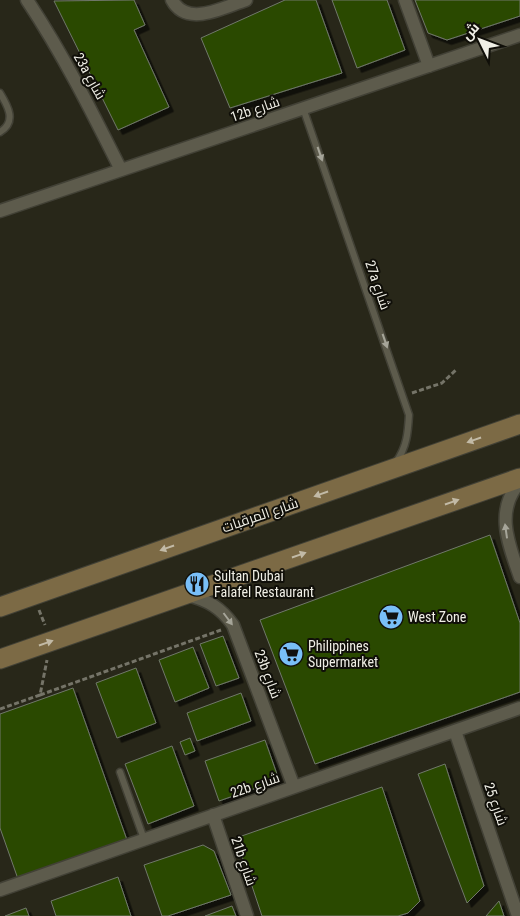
<svg xmlns="http://www.w3.org/2000/svg" width="520" height="916" font-family="'Roboto Condensed',Cairo,sans-serif">
<style>
.building{fill:#2a4800;stroke:#70786a;filter:url(#shadow)}
.lines{fill:none;stroke-linecap:round;stroke-linejoin:round}
.lane-casing{stroke:#424136;stroke-width:9}
.street-casing{stroke:#424136;stroke-width:15}
.secondary-casing{stroke:#424136;stroke-width:21}
.path{stroke:#757468;stroke-width:3;stroke-dasharray:5 2.5;stroke-linecap:butt}
.lane{stroke:#5d5b4c;stroke-width:6}
.street{stroke:#5d5b4c;stroke-width:12}
.secondary{stroke:#7c6a45;stroke-width:19}
.oneway{fill:#a6a599}
.oneway2{fill:#c2baa6}
.labels{text-anchor:middle;stroke-width:4;stroke-linejoin:round;paint-order:stroke}
.street-label{font-size:14px;fill:#f0efe6;stroke:#100f09}
.poi-label{font-size:14px;fill:#f0efe6;stroke:#100f09;text-anchor:start}
</style>
<defs>
<filter id="shadow"><feDropShadow dx="4.5" dy="4.5" stdDeviation="0" flood-color="#0009"/></filter>
</defs>
<rect width="100%" height="100%" fill="#282719"/>
<path class="building" d="M 134,0 L 145,25 L 134,30 L 169,107 L 118,130 L 54,1 Z
M 285,0 L 316,0 L 342,73 L 230,108 L 201,38 Z
M 332,0 L 387,0 L 405,50 L 357,68 Z
M 415,0 L 520,0 L 520,16 L 447,40 L 428,33 Z
M 490,535 L 520,623 L 520,692 L 315,764 L 260,620 Z
M 223,636 L 239,678 L 216,686 L 200,644 Z
M 193,647 L 209,688 L 175,702 L 159,660 Z
M 136,668 L 156,723 L 117,738 L 96,683 Z
M 73,688 L 127,840 L 18,879 L 0,828 L 0,714 Z
M 241,693 L 251,721 L 197,741 L 187,713 Z
M 190,738 L 195,751 L 185,755 L 180,742 Z
M 265,740 L 279,780 L 219,801 L 205,761 Z
M 172,746 L 194,806 L 148,824 L 125,764 Z
M 445,764 L 484,886 L 467,903 L 418,774 Z
M 382,787 L 420,901 L 408,913 L 398,916 L 262,916 L 236,838 Z
M 203,845 L 214,851 L 231,895 L 168,916 L 162,916 L 144,865 Z
M 118,877 L 131,916 L 56,916 L 51,901 Z
M 499,901 L 504,916 L 486,916 Z
M 232,906 L 236,916 L 205,916 Z
M 26,908 L 29,916 L 5,916 Z"/>
<g class="lines">
<defs>
<path id="lane" d="M 0,93 C 8,106 17,122 0,132
M 303,108 L 409,415 C 408,432 407,447 396,462
M 120,772 L 144,839"/>
<path id="street" d="M 27,0 C 63,54 92,112 121,170
M 172,0 C 187,28 224,7 246,0
M 405,0 L 429,66
M 0,211 L 520,35
M 520,482 C 494,511 509,545 520,577
M 187,595 C 208,600 221,608 233,625 L 294,787
M 455,731 L 518,916
M 213,815 L 247,916
M 0,890 L 520,708"/>
<path id="secondary" d="M 0,607 L 520,424
M 0,659 L 520,478"/>
</defs>
<use href="#lane" class="lane-casing"/>
<use href="#street" class="street-casing"/>
<use href="#secondary" class="secondary-casing"/>
<path class="path" d="M 412,393 L 442,383 L 457,369
M 39,610 L 45,625
M 40,695 L 221,630
M 0,709 L 40,695 L 47,660"/>
<use href="#lane" class="lane"/>
<use href="#street" class="street"/>
<use href="#secondary" class="secondary"/>
</g>
<defs><path id="oneway-solid" d="M-6-.8H1V-3.2L6.5 0L1 3.2V.8H-6Z" transform="scale(1.25)"/></defs>
<g class="oneway">
<use href="#oneway-solid" transform="translate(320 154) rotate(71)"/>
<use href="#oneway-solid" transform="translate(385 341) rotate(71)"/>
<use href="#oneway-solid" transform="translate(506 531) rotate(-98)"/>
<use href="#oneway-solid" transform="translate(228 619) rotate(53)"/>
</g>
<g class="oneway2">
<use href="#oneway-solid" transform="translate(474 440) rotate(161)"/>
<use href="#oneway-solid" transform="translate(321 494) rotate(161)"/>
<use href="#oneway-solid" transform="translate(452 502) rotate(-19)"/>
<use href="#oneway-solid" transform="translate(167 548) rotate(161)"/>
<use href="#oneway-solid" transform="translate(299 555) rotate(-19)"/>
<use href="#oneway-solid" transform="translate(46 643) rotate(-19)"/>
</g>
<defs>
<symbol id="restaurant-disc" viewBox="-11 -11 22 22"><circle r="9.5" fill="#79bff8" stroke="#100f09"/><path d="M-5-6h1v4h1v-4h1v4h1v-4h1v5L-1.5 .5V6h-2V.5L-5-1ZM5-6V6H3V1.5H1.5Q1.5-4 5-6Z" fill="#111"/></symbol>
<symbol id="supermarket-disc" viewBox="-11 -11 22 22"><circle r="9.5" fill="#79bff8" stroke="#100f09"/><path d="M-6-5.5h2.5l.6 2H6L4.5 2H-2.5L-4.4-4H-6ZM-1.5 3.2a1.3 1.3 0 1 0 .1 0ZM3 3.2a1.3 1.3 0 1 0 .1 0Z" fill="#111"/></symbol>
</defs>
<g fill-rule="evenodd">
<use href="#restaurant-disc" x="183" y="570" width="28" height="28"/>
<use href="#supermarket-disc" x="377" y="603" width="28" height="28"/>
<use href="#supermarket-disc" x="277" y="640" width="28" height="28"/>
</g>
<g class="labels">
<g class="street-label">
<text transform="translate(90 76) rotate(61)" y="5">23a شارع</text>
<text transform="translate(255 109) rotate(-19)" y="5">12b شارع</text>
<text transform="translate(378 285) rotate(71)" y="5">27a شارع</text>
<text transform="translate(260 515) rotate(-19)" y="5">شارع المرقبات</text>
<text transform="translate(268 674) rotate(69)" y="5">23b شارع</text>
<text transform="translate(255 785) rotate(-19)" y="5">22b شارع</text>
<text transform="translate(496 804) rotate(71)" y="5">شارع 25</text>
<text transform="translate(244 861) rotate(71)" y="5">21b شارع</text>
</g>
<g class="poi-label">
<text x="214" y="581">Sultan Dubai<tspan x="214" dy="16">Falafel Restaurant</tspan></text>
<text x="408" y="622">West Zone</text>
<text x="308" y="651">Philippines<tspan x="308" dy="16">Supermarket</tspan></text>
</g>
</g>
<g transform="translate(480 40) rotate(312)" stroke="#100f09" stroke-width="4" paint-order="stroke">
<path d="M0-4L9 19L0 12L-9 19Z" fill="#f0efe6"/>
<text y="-8" font-size="14" font-weight="bold" text-anchor="middle" fill="#f0efe6">ش</text>
</g>
</svg>
